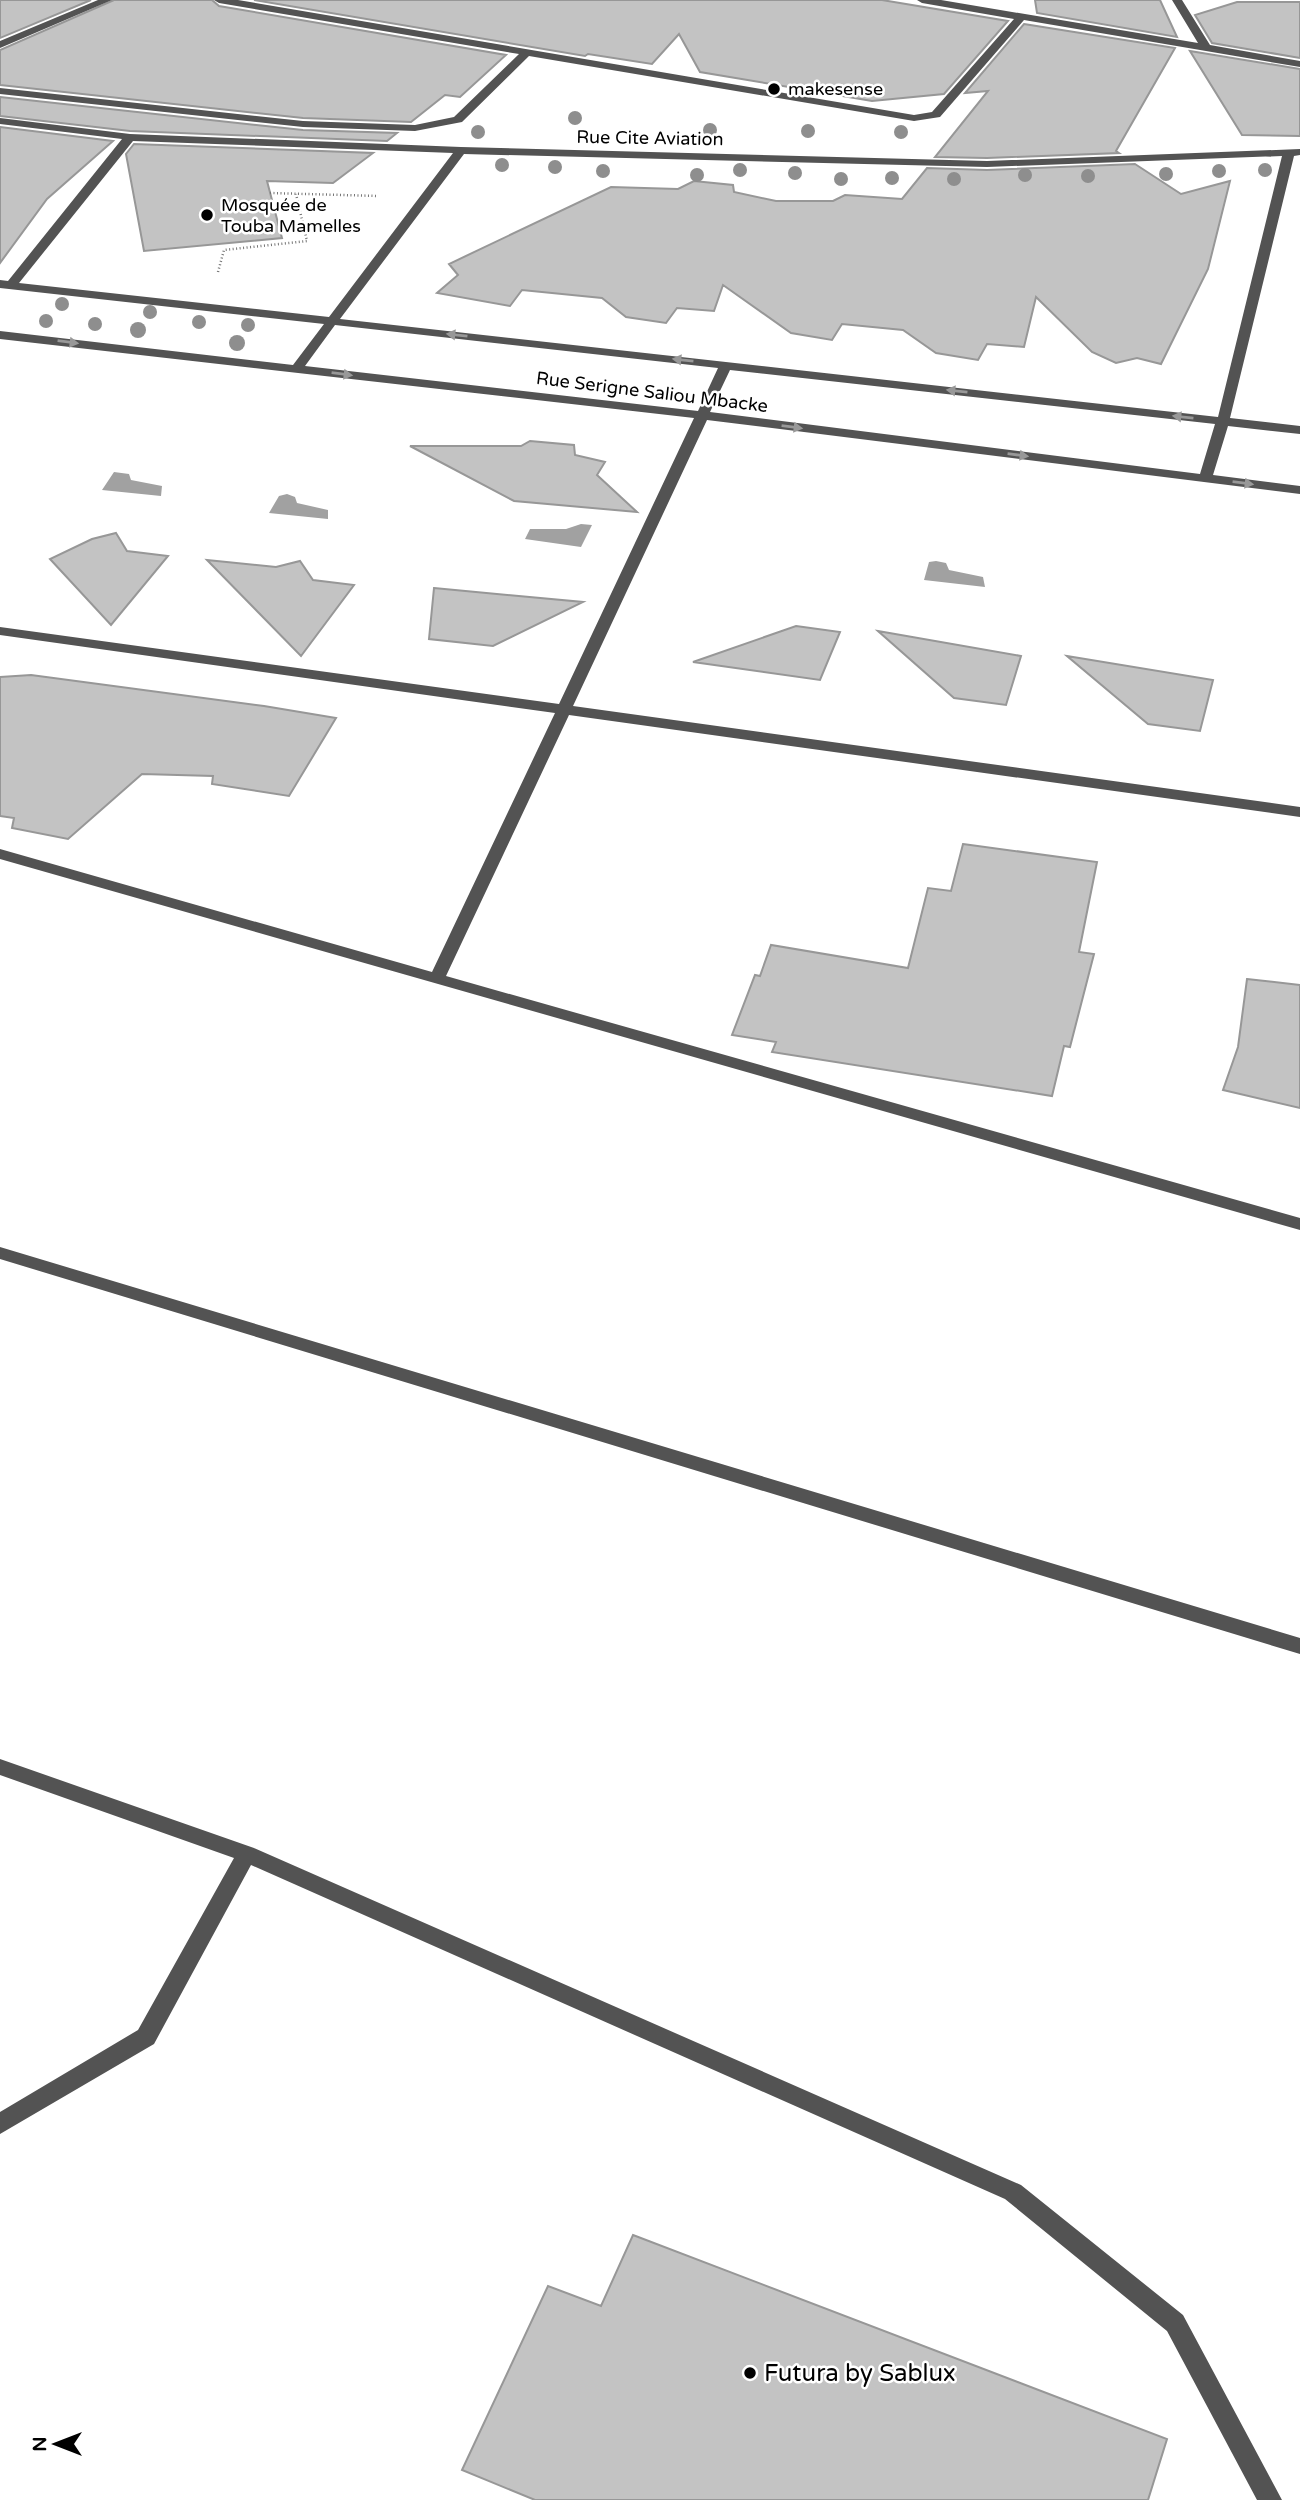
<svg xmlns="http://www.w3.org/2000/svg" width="1300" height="2500" font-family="'Varela Round',sans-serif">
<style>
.water{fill:#a1a1a1}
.building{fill:#c3c3c3;stroke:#979797;stroke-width:2}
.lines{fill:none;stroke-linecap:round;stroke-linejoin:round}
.path{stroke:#757575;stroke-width:2.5;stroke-dasharray:1 2.5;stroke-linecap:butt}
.minor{fill:#535353;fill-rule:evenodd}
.tree{fill:#8e8e8e}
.oneway{fill:#989898}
.poi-dot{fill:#000;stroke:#fff;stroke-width:2.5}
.labels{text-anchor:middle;stroke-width:5;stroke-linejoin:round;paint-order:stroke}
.far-poi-label{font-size:18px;fill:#000;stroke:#fff;text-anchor:start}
.far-street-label{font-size:18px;fill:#000;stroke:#fff}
.near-poi-label{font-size:24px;fill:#000;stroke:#fff;text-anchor:start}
</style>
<rect width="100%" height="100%" fill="#fff"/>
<path class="water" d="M 114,472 L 129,474 L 131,480 L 162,486 L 161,496 L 102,490 Z
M 287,494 L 295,497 L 297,503 L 328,510 L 328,519 L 269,513 L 279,496 Z
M 581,524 L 592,525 L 581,547 L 525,539 L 530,529 L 566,529 Z
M 936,561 L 946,563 L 949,570 L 983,577 L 985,587 L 924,580 L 929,562 Z"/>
<path class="building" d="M 0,0 L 91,0 L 0,38 Z
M 114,0 L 212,0 L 219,6 L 506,55 L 460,97 L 445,95 L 411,122 L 303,118 L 0,85 L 0,50 Z
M 254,0 L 882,0 L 1008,21 L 944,94 L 872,101 L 700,72 L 679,34 L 652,64 L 588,54 L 585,56 Z
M 1035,0 L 1160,0 L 1177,37 L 1037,13 Z
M 1237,2 L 1300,2 L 1300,58 L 1212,43 L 1195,15 Z
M 1024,24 L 1175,48 L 1116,151 L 1119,153 L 987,158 L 935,157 L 988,91 L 965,93 Z
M 1190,51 L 1300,69 L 1300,136 L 1242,135 Z
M 0,97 L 303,130 L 397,133 L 387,141 L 130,131 L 0,116 Z
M 0,127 L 113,141 L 47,199 L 0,263 Z
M 134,144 L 373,153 L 333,183 L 267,181 L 282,238 L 144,251 L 126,154 Z
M 1135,164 L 1181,194 L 1230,181 L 1208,269 L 1161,364 L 1137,358 L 1116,363 L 1092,352 L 1036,297 L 1024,347 L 987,344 L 978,360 L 936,353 L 903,330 L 842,324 L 832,340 L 791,333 L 723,285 L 714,311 L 677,308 L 666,323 L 626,317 L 602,298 L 522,290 L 510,306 L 437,293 L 458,275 L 449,264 L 611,187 L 678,189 L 694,181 L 733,185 L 734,192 L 776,201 L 833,201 L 845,195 L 902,199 L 927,168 L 987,170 Z
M 530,441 L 574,445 L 575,455 L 605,462 L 597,475 L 637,512 L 514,501 L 410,446 L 521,446 Z
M 116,533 L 127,551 L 168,556 L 111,625 L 50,559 L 92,539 Z
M 207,560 L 276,567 L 300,561 L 313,580 L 354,585 L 301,656 Z
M 434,588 L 583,602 L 493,646 L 429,639 Z
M 796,626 L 840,632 L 820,680 L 693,662 Z
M 878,631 L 1021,656 L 1006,705 L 954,698 Z
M 1067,656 L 1213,680 L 1200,731 L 1148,724 Z
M 31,675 L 264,706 L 336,718 L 289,796 L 212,784 L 213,776 L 142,774 L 68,839 L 12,828 L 14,818 L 0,816 L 0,677 Z
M 963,844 L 1097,862 L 1079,952 L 1094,954 L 1070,1047 L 1064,1046 L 1052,1096 L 772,1052 L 776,1042 L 732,1035 L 755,975 L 760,976 L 771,945 L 908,968 L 928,888 L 951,891 Z
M 1247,979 L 1300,985 L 1300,1108 L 1223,1090 L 1238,1047 Z
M 633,2235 L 1167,2439 L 1148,2500 L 535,2500 L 462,2470 L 548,2286 L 601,2306 Z"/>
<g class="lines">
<path class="path" d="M 270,193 L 378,196
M 218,272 L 224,250 L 307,241 L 296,194"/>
<path class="minor" d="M 98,0 L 112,0 L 0,48 L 0,41 Z
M 214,0 L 238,0 L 914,115 L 932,112 L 1014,19 L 922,3 L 917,0 L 941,0 L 1198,43 L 1172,0 L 1182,0 L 1210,45 L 1300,61 L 1300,67 L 1024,20 L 940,117 L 914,121 L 529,56 L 462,122 L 415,131 L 303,127 L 0,94 L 0,88 L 303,121 L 415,125 L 454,117 L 519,54 L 219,3 Z
M 0,118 L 130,134 L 461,147 L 987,161 L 1300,149 L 1300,155 L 1294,156 L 1230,418 L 1300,426 L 1300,434 L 1228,426 L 1213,475 L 1300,486 L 1300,494 L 707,420 L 573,706 L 1300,807 L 1300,817 L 569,715 L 446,976 L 1300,1218 L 1300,1230 L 0,859 L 0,849 L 432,972 L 555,713 L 0,635 L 0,627 L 559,704 L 694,418 L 0,339 L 0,331 L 293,365 L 324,324 L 0,288 L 0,280 L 8,281 L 122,139 L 0,124 ZM 133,141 L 453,153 L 329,317 L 19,283 ZM 464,154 L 987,167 L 1282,156 L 1218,417 L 340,319 ZM 335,325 L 718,368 L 698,411 L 305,366 ZM 730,370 L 1215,424 L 1200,474 L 710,412 Z
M 0,1247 L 1300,1638 L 1300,1654 L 0,1259 Z
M 0,1759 L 254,1848 L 1021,2185 L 1183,2315 L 1282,2500 L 1257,2500 L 1167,2331 L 1005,2199 L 251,1865 L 154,2044 L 0,2134 L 0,2112 L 138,2030 L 234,1858 L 0,1775 Z"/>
</g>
<g class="tree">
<circle cx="575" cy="118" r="7"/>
<circle cx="710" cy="130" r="7"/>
<circle cx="808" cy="131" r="7"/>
<circle cx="478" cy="132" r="7"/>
<circle cx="901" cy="132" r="7"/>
<circle cx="502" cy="165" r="7"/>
<circle cx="555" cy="167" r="7"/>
<circle cx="740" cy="170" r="7"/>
<circle cx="1265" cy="170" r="7"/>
<circle cx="603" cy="171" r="7"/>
<circle cx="1219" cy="171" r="7"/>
<circle cx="795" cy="173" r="7"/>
<circle cx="1166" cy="174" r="7"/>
<circle cx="697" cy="175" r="7"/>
<circle cx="1025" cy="175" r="7"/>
<circle cx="1088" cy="176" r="7"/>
<circle cx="892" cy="178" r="7"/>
<circle cx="841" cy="179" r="7"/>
<circle cx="954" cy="179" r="7"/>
<circle cx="62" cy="304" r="7"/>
<circle cx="150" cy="312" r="7"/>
<circle cx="46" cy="321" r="7"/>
<circle cx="199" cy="322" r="7"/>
<circle cx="95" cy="324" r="7"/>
<circle cx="248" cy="325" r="7"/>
<circle cx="138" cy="330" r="8"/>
<circle cx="237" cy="343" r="8"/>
</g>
<defs><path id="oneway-solid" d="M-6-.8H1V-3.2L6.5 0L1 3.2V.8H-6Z" transform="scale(1.75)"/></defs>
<g class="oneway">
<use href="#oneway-solid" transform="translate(457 335) rotate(-174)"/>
<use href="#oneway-solid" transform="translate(68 342) rotate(7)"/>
<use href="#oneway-solid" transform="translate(683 360) rotate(-174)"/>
<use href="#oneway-solid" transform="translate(342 374) rotate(7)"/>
<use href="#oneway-solid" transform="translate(957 391) rotate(-174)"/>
<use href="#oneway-solid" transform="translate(1183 417) rotate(-174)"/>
<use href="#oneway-solid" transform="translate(792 427) rotate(7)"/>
<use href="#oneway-solid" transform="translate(1018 455) rotate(7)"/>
<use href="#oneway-solid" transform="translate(1243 483) rotate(7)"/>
</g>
<g class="poi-dot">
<circle cx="774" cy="89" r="7"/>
<circle cx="207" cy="215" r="7"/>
<circle cx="750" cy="2373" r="7"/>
</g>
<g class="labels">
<g class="far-poi-label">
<text x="788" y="95">makesense</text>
<text x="221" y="211">Mosquée de<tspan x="221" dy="21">Touba Mamelles</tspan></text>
</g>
<g class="far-street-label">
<text transform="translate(650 138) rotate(1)" y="6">Rue Cite Aviation</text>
<text transform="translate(652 392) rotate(7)" y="6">Rue Serigne Saliou Mbacke</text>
</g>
<g class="near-poi-label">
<text x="764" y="2381">Futura by Sablux</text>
</g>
</g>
<g transform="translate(56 2444) rotate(270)" stroke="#ffffff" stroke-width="5" paint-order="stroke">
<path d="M0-5L12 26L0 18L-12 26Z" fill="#000000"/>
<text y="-10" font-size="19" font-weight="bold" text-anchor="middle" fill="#000000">N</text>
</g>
</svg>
